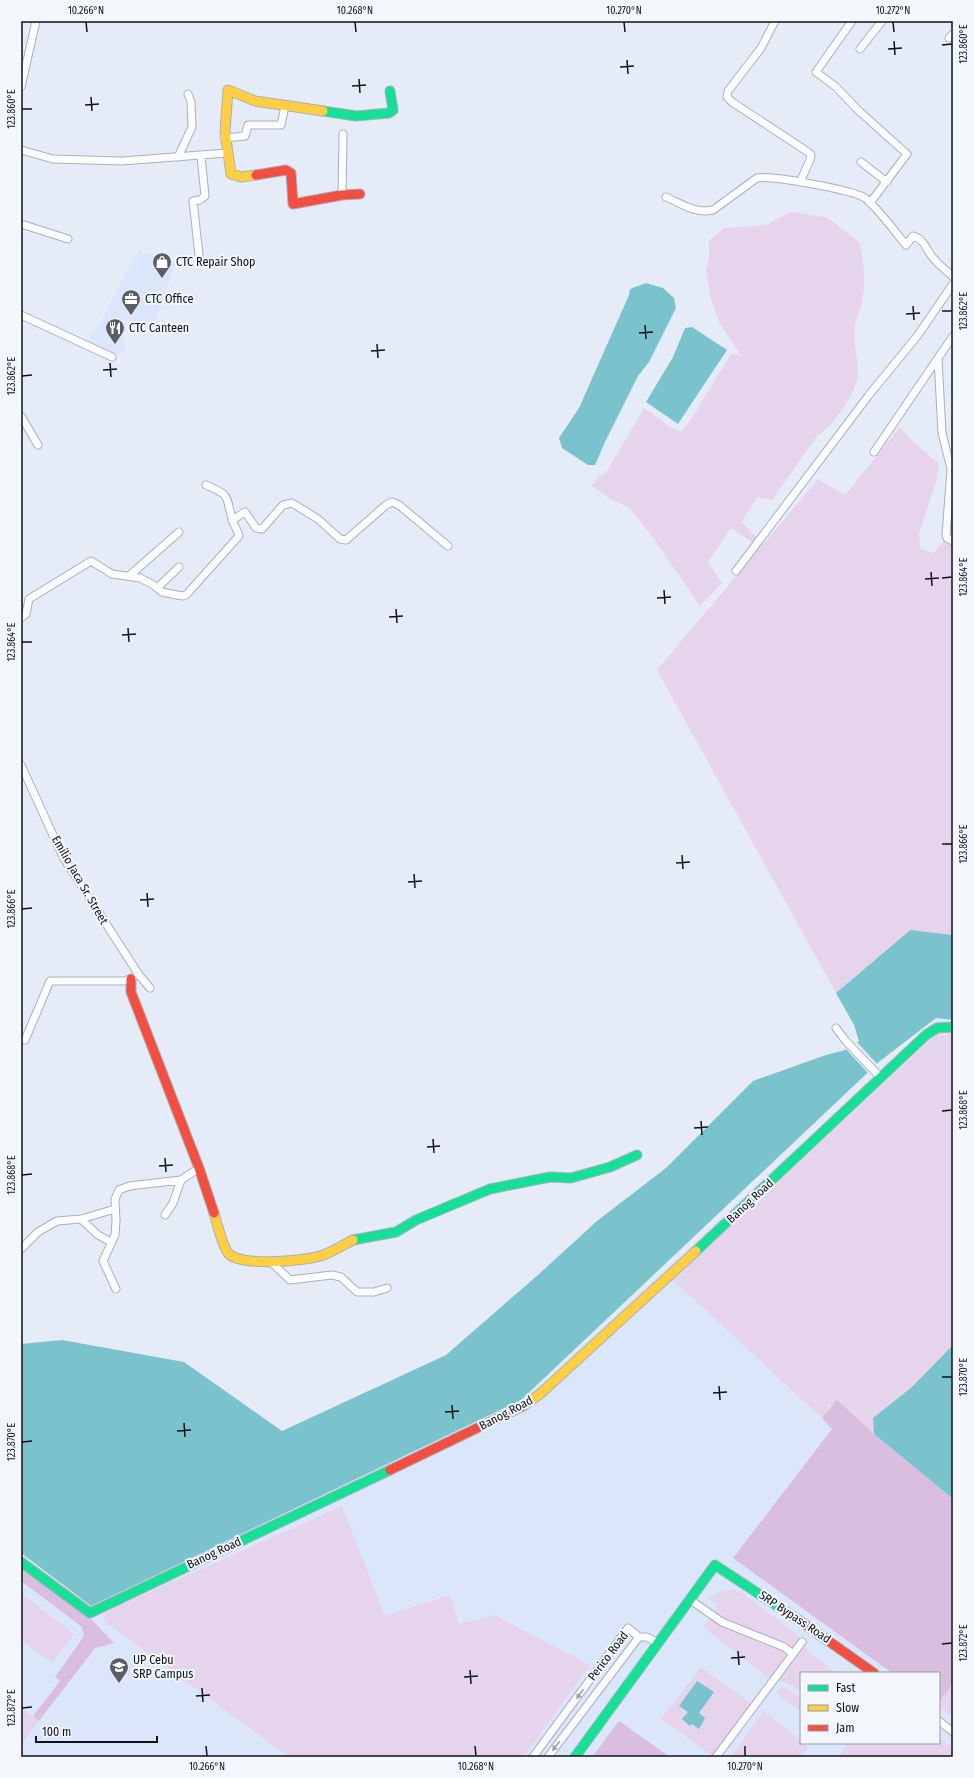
<svg xmlns="http://www.w3.org/2000/svg" width="974" height="1778" font-family="'Fira Sans Condensed',sans-serif">
<style>
.built{fill:#dce6fa;fill-rule:evenodd}
.green{fill:#e5d4eb}
.forest{fill:#d9bedf}
.water{fill:#7ac3cc}
.pier{fill:#e6ecf7}
.lines{fill:none;stroke-linecap:round;stroke-linejoin:round}
.street-casing{stroke:#abb0b9;stroke-width:9}
.fast-casing{stroke:#abb0b9;stroke-width:11}
.slow-casing{stroke:#abb0b9;stroke-width:11}
.jam-casing{stroke:#abb0b9;stroke-width:11}
.street{stroke:#fbfcfe;stroke-width:7}
.fast{stroke:#16e098;stroke-width:9}
.slow{stroke:#ffcf43;stroke-width:9}
.jam{stroke:#f24e42;stroke-width:9}
.oneway{fill:#9c9ea3}
.ticks{fill:none;stroke:#0e121b;stroke-width:1.5}
.labels{text-anchor:middle;stroke-width:4;stroke-linejoin:round;paint-order:stroke}
.poi-label{font-size:12px;fill:#0e121b;stroke:#f3f6fb;text-anchor:start}
.street-label{font-size:12px;fill:#0e121b;stroke:#f3f6fb}
.neatline{fill:none;stroke:#0e121b;stroke-width:1.5}
.ticks-label{font-size:10px;text-anchor:middle;fill:#0e121b}
</style>
<rect width="100%" height="100%" fill="#e6ecf7"/>
<path class="built" d="M 139,249 L 175,264 L 152,331 L 146,328 L 143,330 L 119,318 L 126,351 L 113,355 L 87,343 L 106,312 Z
M 936,1019 L 953,1021 L 953,1757 L 21,1757 L 21,1553 L 91,1606 L 304,1502 L 523,1400 ZM 801,1673 L 939,1673 L 939,1743 L 801,1743 Z"/>
<path class="green" d="M 791,212 L 826,217 L 859,242 C 864,262 866,282 862,302 C 861,310 856,317 855,325 C 852,343 859,359 858,374 C 857,392 832,428 817,436 L 772,500 L 757,497 L 742,522 L 757,538 L 754,544 L 731,528 L 708,562 L 722,583 L 700,606 L 654,539 L 630,508 L 610,499 L 592,486 L 598,477 L 607,471 L 644,408 L 672,428 L 681,432 L 692,418 L 731,354 L 741,355 L 720,324 L 711,299 L 706,270 L 709,260 L 709,241 L 724,228 L 766,225 Z
M 900,427 L 912,441 L 939,464 L 936,482 L 919,534 L 920,549 L 933,553 L 944,541 L 953,543 L 953,935 L 909,930 L 836,993 L 657,670 L 818,479 L 845,495 Z
M 953,1033 L 953,1345 L 912,1387 L 873,1418 L 874,1434 L 837,1401 L 822,1418 L 673,1280 L 935,1036 Z
M 342,1506 L 385,1616 L 450,1595 L 459,1624 L 494,1615 L 590,1665 L 524,1757 L 289,1757 L 104,1621 L 105,1612 Z
M 725,1590 L 734,1590 L 742,1593 L 802,1638 L 770,1679 L 703,1627 L 718,1606 L 709,1599 L 717,1593 Z
M 21,1591 L 24,1593 L 23,1595 L 74,1634 L 52,1663 L 21,1640 Z
M 804,1648 L 836,1673 L 801,1673 L 801,1692 L 792,1685 L 778,1680 Z
M 701,1667 L 753,1705 L 713,1756 L 661,1719 Z
M 953,1683 L 953,1717 L 939,1707 L 939,1702 Z
M 782,1687 L 791,1691 L 801,1699 L 801,1712 L 776,1693 Z
M 21,1707 L 39,1721 L 21,1744 Z
M 764,1711 L 801,1741 L 801,1743 L 804,1743 L 809,1747 L 801,1757 L 731,1757 Z
M 939,1738 L 953,1748 L 953,1757 L 838,1757 L 848,1743 L 939,1743 Z"/>
<path class="forest" d="M 837,1400 L 874,1434 L 953,1499 L 953,1683 L 939,1702 L 939,1673 L 892,1673 L 733,1558 L 832,1429 L 822,1418 Z
M 21,1566 L 90,1618 L 114,1643 L 95,1648 L 39,1721 L 33,1716 L 60,1681 L 55,1677 L 84,1636 L 82,1627 L 21,1581 Z
M 619,1721 L 670,1757 L 592,1757 Z"/>
<path class="water" d="M 646,283 L 663,288 L 674,298 L 676,308 L 649,362 L 638,376 L 605,442 L 595,465 L 588,465 L 562,448 L 559,438 L 579,408 L 629,295 L 630,289 Z
M 692,327 L 727,350 L 678,424 L 646,402 L 673,357 L 685,328 Z
M 910,930 L 953,935 L 953,1020 L 936,1018 L 880,1061 L 521,1400 L 91,1606 L 21,1553 L 21,1344 L 62,1340 L 184,1362 L 282,1431 L 446,1355 L 539,1274 L 597,1221 L 666,1168 L 753,1081 L 826,1055 L 845,1050 L 859,1041 L 854,1025 L 836,993 Z
M 953,1345 L 953,1499 L 874,1434 L 873,1418 L 912,1387 Z
M 697,1681 L 714,1692 L 699,1713 L 705,1718 L 699,1729 L 692,1724 L 690,1726 L 682,1719 L 688,1712 L 679,1706 Z"/>
<path class="pier" d="M 856,1041 L 878,1065 L 869,1074 L 845,1048 Z"/>
<g class="lines">
<defs>
<path id="street" d="M 775,21 L 761,48 L 728,91 L 727,97 L 732,102 L 808,152 L 811,155 L 810,160 L 800,182
M 852,21 L 816,72 L 836,87 L 859,111 L 907,154 L 870,203
M 949,38 L 953,34
M 860,49 L 882,21
M 21,87 L 36,21
M 224,138 L 245,136 L 248,125 L 281,125 L 285,106
M 21,150 L 53,159 L 122,161 L 227,153
M 178,157 L 192,127 L 191,102 L 188,94
M 861,162 L 887,182
M 342,195 L 343,134
M 666,197 C 682,204 696,214 713,210 L 757,178 C 771,175 853,190 865,198 C 876,206 896,233 906,245 L 913,236 C 925,239 927,252 934,259 C 940,266 947,271 953,277
M 21,224 L 68,239
M 199,255 L 193,201 L 200,200 L 205,196 L 201,156
M 21,315 L 112,357
M 938,359 L 942,433 L 951,469 L 946,535 L 947,538 L 953,541
M 21,416 L 38,445
M 874,452 L 953,336
M 232,520 L 245,512 L 256,528 L 262,529 L 283,505 L 292,503 L 318,519 L 340,539 L 346,540 L 386,505 L 392,502 L 399,505 L 448,546
M 736,571 L 869,395 L 918,335 L 953,284
M 129,576 L 179,532
M 157,588 L 179,567
M 21,618 L 26,614 L 29,599 L 91,561 L 112,574 L 140,578 L 152,584 L 162,592 L 182,596 L 186,595 L 239,536 C 237,529 233,524 232,518 C 225,494 231,496 206,485
M 21,765 L 63,857 L 139,975 L 150,988
M 836,1028 L 845,1040 L 881,1078
M 25,1040 L 50,981 L 124,981 L 133,978
M 165,1215 L 173,1203 L 181,1180
M 81,1219 L 98,1235 L 111,1242
M 21,1249 L 38,1232 L 57,1221 L 81,1219 L 115,1209
M 271,1262 L 290,1280 L 332,1275 L 341,1277 L 357,1292 L 374,1292 L 387,1288
M 116,1289 L 103,1261 L 115,1235 L 116,1221 L 115,1199 L 119,1190 L 129,1186 L 181,1180 L 199,1168
M 689,1599 L 722,1622 L 784,1647 L 793,1654
M 639,1637 L 647,1637 L 657,1643
M 939,1721 L 953,1732
M 533,1757 L 628,1628 L 639,1637
M 548,1757 L 639,1637
M 716,1757 L 802,1642"/>
<path id="fast" d="M 323,111 L 356,116 L 389,113 L 393,110 L 390,91
M 353,1240 L 396,1232 L 416,1220 L 490,1189 L 550,1177 L 571,1178 L 610,1167 L 637,1155
M 696,1251 L 926,1035 L 937,1028 L 953,1027
M 21,1562 L 90,1613 L 390,1470
M 575,1757 L 715,1565 L 800,1621"/>
<path id="slow" d="M 256,175 L 241,177 L 231,174 L 225,132 L 228,90 L 255,101 L 323,111
M 214,1213 C 217,1223 222,1245 228,1253 C 239,1267 304,1261 320,1256 C 331,1253 343,1245 353,1240
M 523,1406 L 540,1394 L 696,1251"/>
<path id="jam" d="M 256,175 L 286,170 L 291,173 L 293,204 L 342,195 L 360,194
M 131,979 L 131,992 L 199,1168 L 214,1213
M 390,1470 L 523,1406
M 800,1621 L 874,1673"/>
</defs>
<use href="#street" class="street-casing"/>
<use href="#fast" class="fast-casing"/>
<use href="#slow" class="slow-casing"/>
<use href="#jam" class="jam-casing"/>
<use href="#street" class="street"/>
<use href="#fast" class="fast"/>
<use href="#slow" class="slow"/>
<use href="#jam" class="jam"/>
</g>
<defs><path id="oneway-solid" d="M-6-.8H1V-3.2L6.5 0L1 3.2V.8H-6Z"/></defs>
<g class="oneway">
<use href="#oneway-solid" transform="translate(580 1694) rotate(126)"/>
<use href="#oneway-solid" transform="translate(556 1746) rotate(127)"/>
</g>
<path class="ticks" d="M 86,22 L 87,32M 355,22 L 356,32M 624,22 L 625,32M 893,22 L 894,32M 894,41 L 895,55M 942,45 L 952,44M 888,49 L 902,48M 627,60 L 628,74M 620,67 L 634,66M 359,79 L 360,93M 352,86 L 366,85M 91,97 L 92,111M 85,105 L 99,104M 22,109 L 32,109M 913,306 L 914,320M 942,311 L 952,311M 906,314 L 920,313M 645,325 L 646,339M 639,333 L 653,332M 377,344 L 378,358M 371,351 L 385,350M 110,363 L 111,377M 103,370 L 117,369M 22,376 L 32,375M 931,572 L 932,586M 942,578 L 952,577M 925,579 L 939,578M 664,590 L 665,604M 657,598 L 671,597M 396,609 L 397,623M 389,617 L 403,616M 128,628 L 129,642M 122,635 L 136,634M 22,642 L 32,642M 942,844 L 952,844M 682,855 L 683,869M 676,863 L 690,862M 414,874 L 415,888M 408,882 L 422,881M 147,893 L 148,907M 140,900 L 154,899M 22,909 L 32,908M 942,1111 L 952,1110M 701,1121 L 702,1135M 694,1128 L 708,1127M 433,1139 L 434,1153M 427,1147 L 440,1146M 165,1158 L 166,1172M 159,1166 L 173,1165M 22,1175 L 32,1174M 942,1377 L 952,1377M 719,1386 L 720,1400M 713,1393 L 727,1392M 452,1405 L 453,1419M 445,1412 L 459,1411M 184,1423 L 185,1437M 177,1431 L 191,1430M 22,1442 L 32,1441M 942,1644 L 952,1643M 738,1651 L 739,1665M 731,1658 L 745,1657M 470,1670 L 471,1684M 464,1677 L 478,1676M 202,1688 L 203,1702M 196,1696 L 210,1695M 22,1708 L 32,1707M 206,1746 L 207,1756M 475,1746 L 476,1756M 745,1746 L 745,1756"/>
<defs>
<symbol id="shop-pin" viewBox="-11 -11 22 30"><path d="M0 17L-7.5 6A9.5 9.5 0 1 1 7.5 6Z" fill="#5a5e68" stroke="#f3f6fb"/><path d="M-5-2.5h2.3a2.7 3.5 0 0 1 5.4 0H5L5.5 6h-11ZM-1.5-2.5h3a1.5 2.3 0 0 0-3 0Z" fill="#fff"/></symbol>
<symbol id="office-pin" viewBox="-11 -11 22 30"><path d="M0 17L-7.5 6A9.5 9.5 0 1 1 7.5 6Z" fill="#5a5e68" stroke="#f3f6fb"/><path d="M-6-3h4V-5.5h4V-3h4V5H-6ZM-1-4.5V-3h2v-1.5ZM-6 0V1H6V0Z" fill="#fff"/></symbol>
<symbol id="restaurant-pin" viewBox="-11 -11 22 30"><path d="M0 17L-7.5 6A9.5 9.5 0 1 1 7.5 6Z" fill="#5a5e68" stroke="#f3f6fb"/><path d="M-5-6h1v4h1v-4h1v4h1v-4h1v5L-1.5 .5V6h-2V.5L-5-1ZM5-6V6H3V1.5H1.5Q1.5-4 5-6Z" fill="#fff"/></symbol>
<symbol id="university-pin" viewBox="-11 -11 22 30"><path d="M0 17L-7.5 6A9.5 9.5 0 1 1 7.5 6Z" fill="#5a5e68" stroke="#f3f6fb"/><path d="M0-5L7-2L0 1L-7-2ZM-4 1L0 2.5L4 1V4Q0 6-4 4Z" fill="#fff"/></symbol>
</defs>
<g fill-rule="evenodd">
<use href="#shop-pin" x="151" y="251" width="22" height="30"/>
<use href="#office-pin" x="120" y="288" width="22" height="30"/>
<use href="#restaurant-pin" x="104" y="317" width="22" height="30"/>
<use href="#university-pin" x="108" y="1656" width="22" height="30"/>
</g>
<g class="labels">
<g class="poi-label">
<text x="176" y="266">CTC Repair Shop</text>
<text x="145" y="303">CTC Office</text>
<text x="129" y="332">CTC Canteen</text>
<text x="133" y="1664">UP Cebu<tspan x="133" dy="14">SRP Campus</tspan></text>
</g>
<g class="street-label">
<text transform="translate(80 880) rotate(60)" y="4">Emilio Jaca Sr. Street</text>
<text transform="translate(750 1201) rotate(-43)" y="4">Banog Road</text>
<text transform="translate(506 1413) rotate(-28)" y="4">Banog Road</text>
<text transform="translate(214 1553) rotate(-25)" y="4">Banog Road</text>
<text transform="translate(795 1617) rotate(34)" y="4">SRP Bypass Road</text>
<text transform="translate(608 1656) rotate(-53)" y="4">Perico Road</text>
</g>
</g>
<rect width="974" height="1778" fill="none" stroke="#f3f6fb" stroke-width="44"/>
<rect x="800" y="1672" width="140" height="72" fill="#f3f6fb" stroke="#979ba1"/>
<rect x="808" y="1685" width="20" height="6" fill="#16e098" stroke="#979ba1"/>
<text x="836" y="1692" font-size="12" fill="#0e121b">Fast</text>
<rect x="808" y="1705" width="20" height="6" fill="#ffcf43" stroke="#979ba1"/>
<text x="836" y="1712" font-size="12" fill="#0e121b">Slow</text>
<rect x="808" y="1725" width="20" height="6" fill="#f24e42" stroke="#979ba1"/>
<text x="836" y="1732" font-size="12" fill="#0e121b">Jam</text>
<path d="M36 1736v6h121v-6" fill="none" stroke="#0e121b" stroke-width="2"/>
<text x="42" y="1736" font-size="12" fill="#0e121b" stroke="#f3f6fb" stroke-width="3" paint-order="stroke">100 m</text>
<rect x="22" y="22" width="930" height="1734" class="neatline"/>
<g class="ticks-label">
<text x="86" y="14">10.266°N</text>
<text x="355" y="14">10.268°N</text>
<text x="624" y="14">10.270°N</text>
<text x="893" y="14">10.272°N</text>
<text transform="translate(963 44) rotate(-90)" y="4">123.860°E</text>
<text transform="translate(11 109) rotate(-90)" y="4">123.860°E</text>
<text transform="translate(963 311) rotate(-90)" y="4">123.862°E</text>
<text transform="translate(11 376) rotate(-90)" y="4">123.862°E</text>
<text transform="translate(963 577) rotate(-90)" y="4">123.864°E</text>
<text transform="translate(11 642) rotate(-90)" y="4">123.864°E</text>
<text transform="translate(963 844) rotate(-90)" y="4">123.866°E</text>
<text transform="translate(11 909) rotate(-90)" y="4">123.866°E</text>
<text transform="translate(963 1110) rotate(-90)" y="4">123.868°E</text>
<text transform="translate(11 1175) rotate(-90)" y="4">123.868°E</text>
<text transform="translate(963 1377) rotate(-90)" y="4">123.870°E</text>
<text transform="translate(11 1442) rotate(-90)" y="4">123.870°E</text>
<text transform="translate(963 1643) rotate(-90)" y="4">123.872°E</text>
<text transform="translate(11 1708) rotate(-90)" y="4">123.872°E</text>
<text x="207" y="1770">10.266°N</text>
<text x="476" y="1770">10.268°N</text>
<text x="745" y="1770">10.270°N</text>
</g>
</svg>
